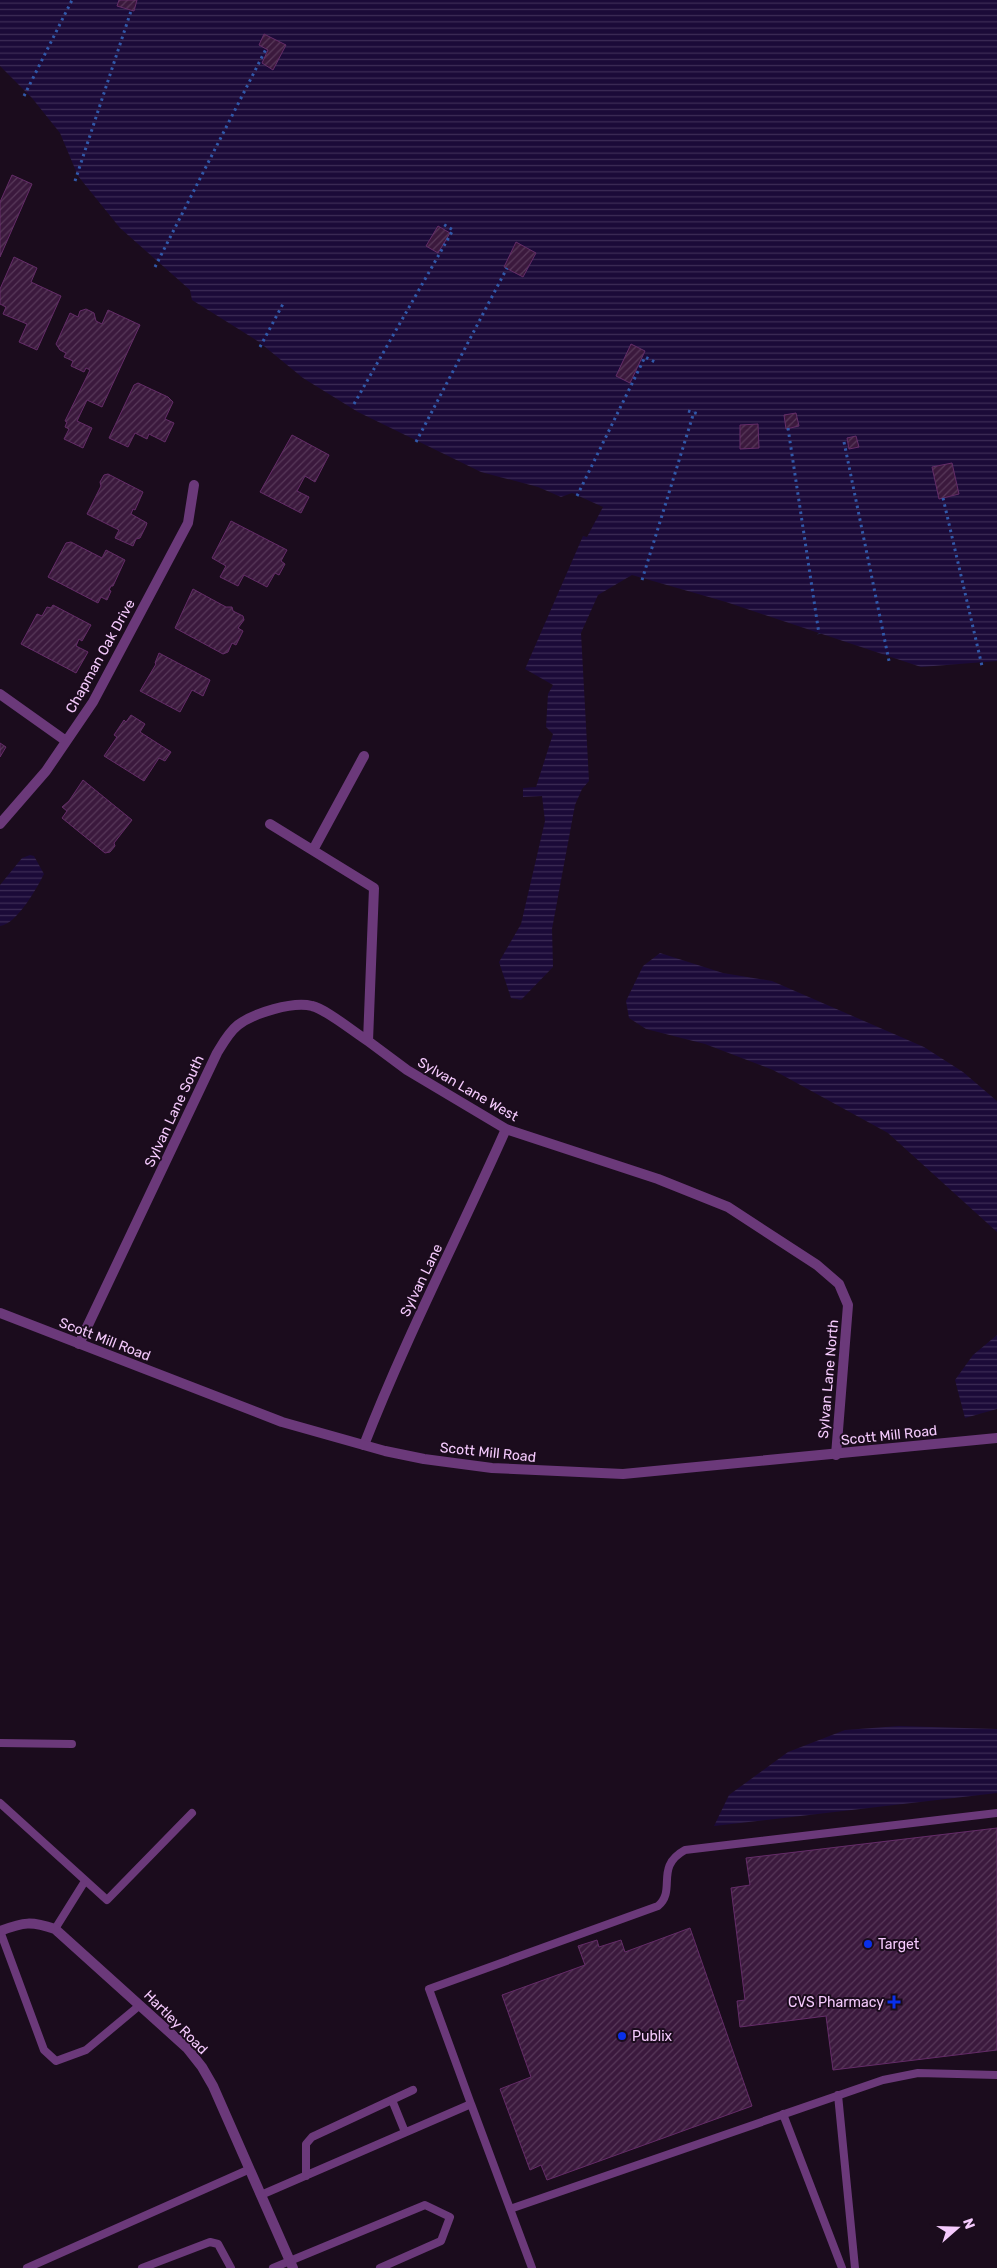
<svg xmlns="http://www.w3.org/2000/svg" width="997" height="2268" font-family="Rubik,sans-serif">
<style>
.water{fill:url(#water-rules)}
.building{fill:url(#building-hatch);stroke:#642c68}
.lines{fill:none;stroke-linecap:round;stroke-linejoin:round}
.path{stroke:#3159aa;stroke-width:3;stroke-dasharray:2.5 4;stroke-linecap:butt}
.service{stroke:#6b397a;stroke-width:8}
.minor{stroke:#6b397a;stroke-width:10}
.tertiary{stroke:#6b397a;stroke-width:10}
.poi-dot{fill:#092fea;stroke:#1b0c1d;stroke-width:2}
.labels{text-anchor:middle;stroke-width:4;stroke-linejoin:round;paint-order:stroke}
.street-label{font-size:14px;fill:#f5cafd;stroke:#1b0c1d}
.poi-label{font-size:14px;fill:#f5cafd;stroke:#1b0c1d;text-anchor:start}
</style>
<defs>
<pattern id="water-rules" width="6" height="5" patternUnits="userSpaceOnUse" patternTransform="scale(1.25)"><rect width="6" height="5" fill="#1b0a38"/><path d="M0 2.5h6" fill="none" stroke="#3d2c56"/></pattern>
<pattern id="building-hatch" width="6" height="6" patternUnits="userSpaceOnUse" patternTransform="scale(1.25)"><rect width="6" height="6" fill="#3b193d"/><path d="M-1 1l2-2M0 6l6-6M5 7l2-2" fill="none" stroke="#58395a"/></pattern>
</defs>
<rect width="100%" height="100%" fill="#1b0c1d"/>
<path class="water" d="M 0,0 L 997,0 L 997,661 L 921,667 L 726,602 L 632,575 L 598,595 L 581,633 L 589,781 L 582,789 L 575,805 L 552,929 L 553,967 L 521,1000 L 511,998 L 499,962 L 521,924 L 545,821 L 542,796 L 523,797 L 523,788 L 536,787 L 553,734 L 546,727 L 548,694 L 553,685 L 525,669 L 583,536 L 587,537 L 603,507 L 572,493 L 561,497 L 538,487 L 481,472 L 358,412 L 303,378 L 259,342 L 192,300 L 190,290 L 120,228 L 78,176 L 60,133 L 32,98 L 0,66 Z
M 30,855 L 34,856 L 44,874 C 37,888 17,924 0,926 L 0,885 L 22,858 Z
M 660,953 L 723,973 L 772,981 L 924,1047 L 963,1072 L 997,1101 L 997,1232 L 888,1133 L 773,1070 L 705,1044 L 646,1029 L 629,1018 L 626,1001 L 643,966 Z
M 997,1335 L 997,1409 L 965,1418 L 955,1380 L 973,1355 Z
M 899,1726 L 997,1729 L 997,1793 L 714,1826 L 729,1795 L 788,1752 L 845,1730 Z"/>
<path class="building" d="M 119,0 L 137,0 L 134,11 L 117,6 Z
M 264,34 L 286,45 L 273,70 L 262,63 L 268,50 L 259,45 Z
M 12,175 L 32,184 L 0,257 L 0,202 Z
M 438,226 L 450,233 L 438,253 L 426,246 Z
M 516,242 L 536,253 L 523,277 L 504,267 Z
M 14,257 L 37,268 L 31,282 L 61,296 L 37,350 L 19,342 L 27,324 L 3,314 L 6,307 L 0,304 L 0,289 Z
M 86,309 L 94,313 L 96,321 L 102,324 L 108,310 L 140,325 L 102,407 L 87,400 L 77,421 L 92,428 L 83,448 L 64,439 L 69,429 L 65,427 L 67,422 L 65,421 L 90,370 L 86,368 L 84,372 L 71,366 L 73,361 L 64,357 L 66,353 L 60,350 L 56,344 L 70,313 L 78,317 L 80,311 Z
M 631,344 L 645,351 L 630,383 L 616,376 Z
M 138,383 L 168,397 L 173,402 L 165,419 L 174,423 L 165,442 L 149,434 L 147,439 L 135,433 L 128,447 L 109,438 L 134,385 Z
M 796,413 L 799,426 L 786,429 L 784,415 Z
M 758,424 L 759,448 L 740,449 L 740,425 Z
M 292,435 L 329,455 L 315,482 L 305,476 L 297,491 L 309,497 L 301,513 L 260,492 Z
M 856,436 L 859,447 L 849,449 L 847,438 Z
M 952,463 L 959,494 L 939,499 L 932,467 Z
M 108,474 L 143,492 L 135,510 L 133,509 L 131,514 L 147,523 L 146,526 L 140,538 L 136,539 L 133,546 L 115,538 L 119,530 L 87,514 L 101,486 L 100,482 L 104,475 Z
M 231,521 L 287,550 L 281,561 L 285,564 L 279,575 L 275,573 L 267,587 L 244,575 L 238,586 L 220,577 L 226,566 L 212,558 Z
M 71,542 L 102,558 L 106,550 L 125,560 L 113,586 L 111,586 L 109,590 L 111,591 L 107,600 L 101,597 L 98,603 L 48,577 L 66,543 Z
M 193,589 L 226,607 L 232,607 L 233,611 L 243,616 L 244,620 L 238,628 L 243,631 L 236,645 L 232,643 L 228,652 L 223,654 L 175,628 Z
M 53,605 L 91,625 L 82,641 L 79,639 L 76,646 L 88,652 L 76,673 L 21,644 L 37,614 L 42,616 L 47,607 L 51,608 Z
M 159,653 L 210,680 L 203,696 L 192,690 L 180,712 L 140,691 L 156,664 L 155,663 Z
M 131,715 L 145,724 L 140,732 L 171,752 L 165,761 L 159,758 L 144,781 L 104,756 L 117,737 L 114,735 L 124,720 L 126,722 Z
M 0,743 L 6,747 L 0,757 Z
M 83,780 L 132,820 L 114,843 L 115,846 L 110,852 L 105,853 L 62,818 L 67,811 L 62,807 L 69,801 Z
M 997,1828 L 997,2050 L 833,2070 L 826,2016 L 740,2027 L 737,2001 L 745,2000 L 731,1888 L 750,1885 L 746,1858 Z
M 690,1928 L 752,2106 L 547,2180 L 541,2165 L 530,2170 L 500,2089 L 531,2077 L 502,1995 L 585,1965 L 578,1946 L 597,1940 L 599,1947 L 621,1940 L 625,1952 Z"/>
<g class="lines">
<path class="path" d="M 24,96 L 72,0
M 75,181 L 131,11
M 155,267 L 266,49
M 260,347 L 284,302
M 354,404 L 453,230 L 443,224
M 688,411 L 699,414
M 788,428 L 819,634
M 416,442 L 507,268
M 844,442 L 889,661
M 577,496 L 645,357 L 657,363
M 943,498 L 982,666
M 642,580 L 694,412"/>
<path class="service" d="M 0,1743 L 72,1744
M 0,1803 L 107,1900 L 192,1813
M 55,1929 L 85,1881
M 0,1931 L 44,2050 L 56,2061 L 86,2050 L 140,2005
M 838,2095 L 855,2268
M 392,2100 L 405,2132
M 471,2104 L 429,1989 L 658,1906 C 677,1890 654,1867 685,1850 L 997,1813
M 783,2114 L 842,2268
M 306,2176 L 306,2144 L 312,2137 L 413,2090
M 261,2195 L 471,2104 L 532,2268
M 510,2209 L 883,2080 L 918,2073 L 997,2075
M 27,2268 L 250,2169
M 142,2268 L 210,2242 L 218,2244 L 231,2268
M 273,2268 L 425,2205 L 450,2217 L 441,2241 L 380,2268"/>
<path class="minor" d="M 0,694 L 66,741
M 0,824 L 46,771 L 93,702 L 188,523 L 194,485
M 270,824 L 374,888 L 368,1041 L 407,1070 L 506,1129 L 658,1179 L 728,1207 L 817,1265 L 839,1284 L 848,1305 L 836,1455
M 313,850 L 364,756
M 79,1344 L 217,1053 C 223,1043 229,1032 238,1025 C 254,1013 293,1001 312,1006 C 326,1009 355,1033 368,1041
M 364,1445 C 406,1337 459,1235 506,1129
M 0,1931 C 24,1922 31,1921 55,1929 L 187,2048 L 202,2067 L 213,2086 L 293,2268"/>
<path class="tertiary" d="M 0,1313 L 282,1422 L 385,1451 L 424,1459 L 492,1468 L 623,1474 L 997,1438"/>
</g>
<g class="poi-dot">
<circle cx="868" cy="1944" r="5"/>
<path d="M891.5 1994.5h5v5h5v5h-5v5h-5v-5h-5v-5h5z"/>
<circle cx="622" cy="2036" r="5"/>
</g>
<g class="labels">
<g class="street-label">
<text transform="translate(100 656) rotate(-61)" y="5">Chapman Oak Drive</text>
<text transform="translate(468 1089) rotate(30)" y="5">Sylvan Lane West</text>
<text transform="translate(174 1111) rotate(-65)" y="5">Sylvan Lane South</text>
<text transform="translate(421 1280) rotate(-64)" y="5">Sylvan Lane</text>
<text transform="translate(105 1339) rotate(21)" y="5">Scott Mill Road</text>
<text transform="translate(828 1379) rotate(-85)" y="5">Sylvan Lane North</text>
<text transform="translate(889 1435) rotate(-6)" y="5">Scott Mill Road</text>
<text transform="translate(488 1452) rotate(6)" y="5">Scott Mill Road</text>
<text transform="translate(176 2022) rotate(45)" y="5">Hartley Road</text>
</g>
<g class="poi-label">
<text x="878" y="1949">Target</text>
<text x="884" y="2007" text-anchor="end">CVS Pharmacy</text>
<text x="632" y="2041">Publix</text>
</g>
</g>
<g transform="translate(957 2228) rotate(70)" stroke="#1b0c1d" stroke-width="4" paint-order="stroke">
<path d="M0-4L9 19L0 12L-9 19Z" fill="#f5cafd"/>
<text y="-8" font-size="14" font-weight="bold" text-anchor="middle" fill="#f5cafd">N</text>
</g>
</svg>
